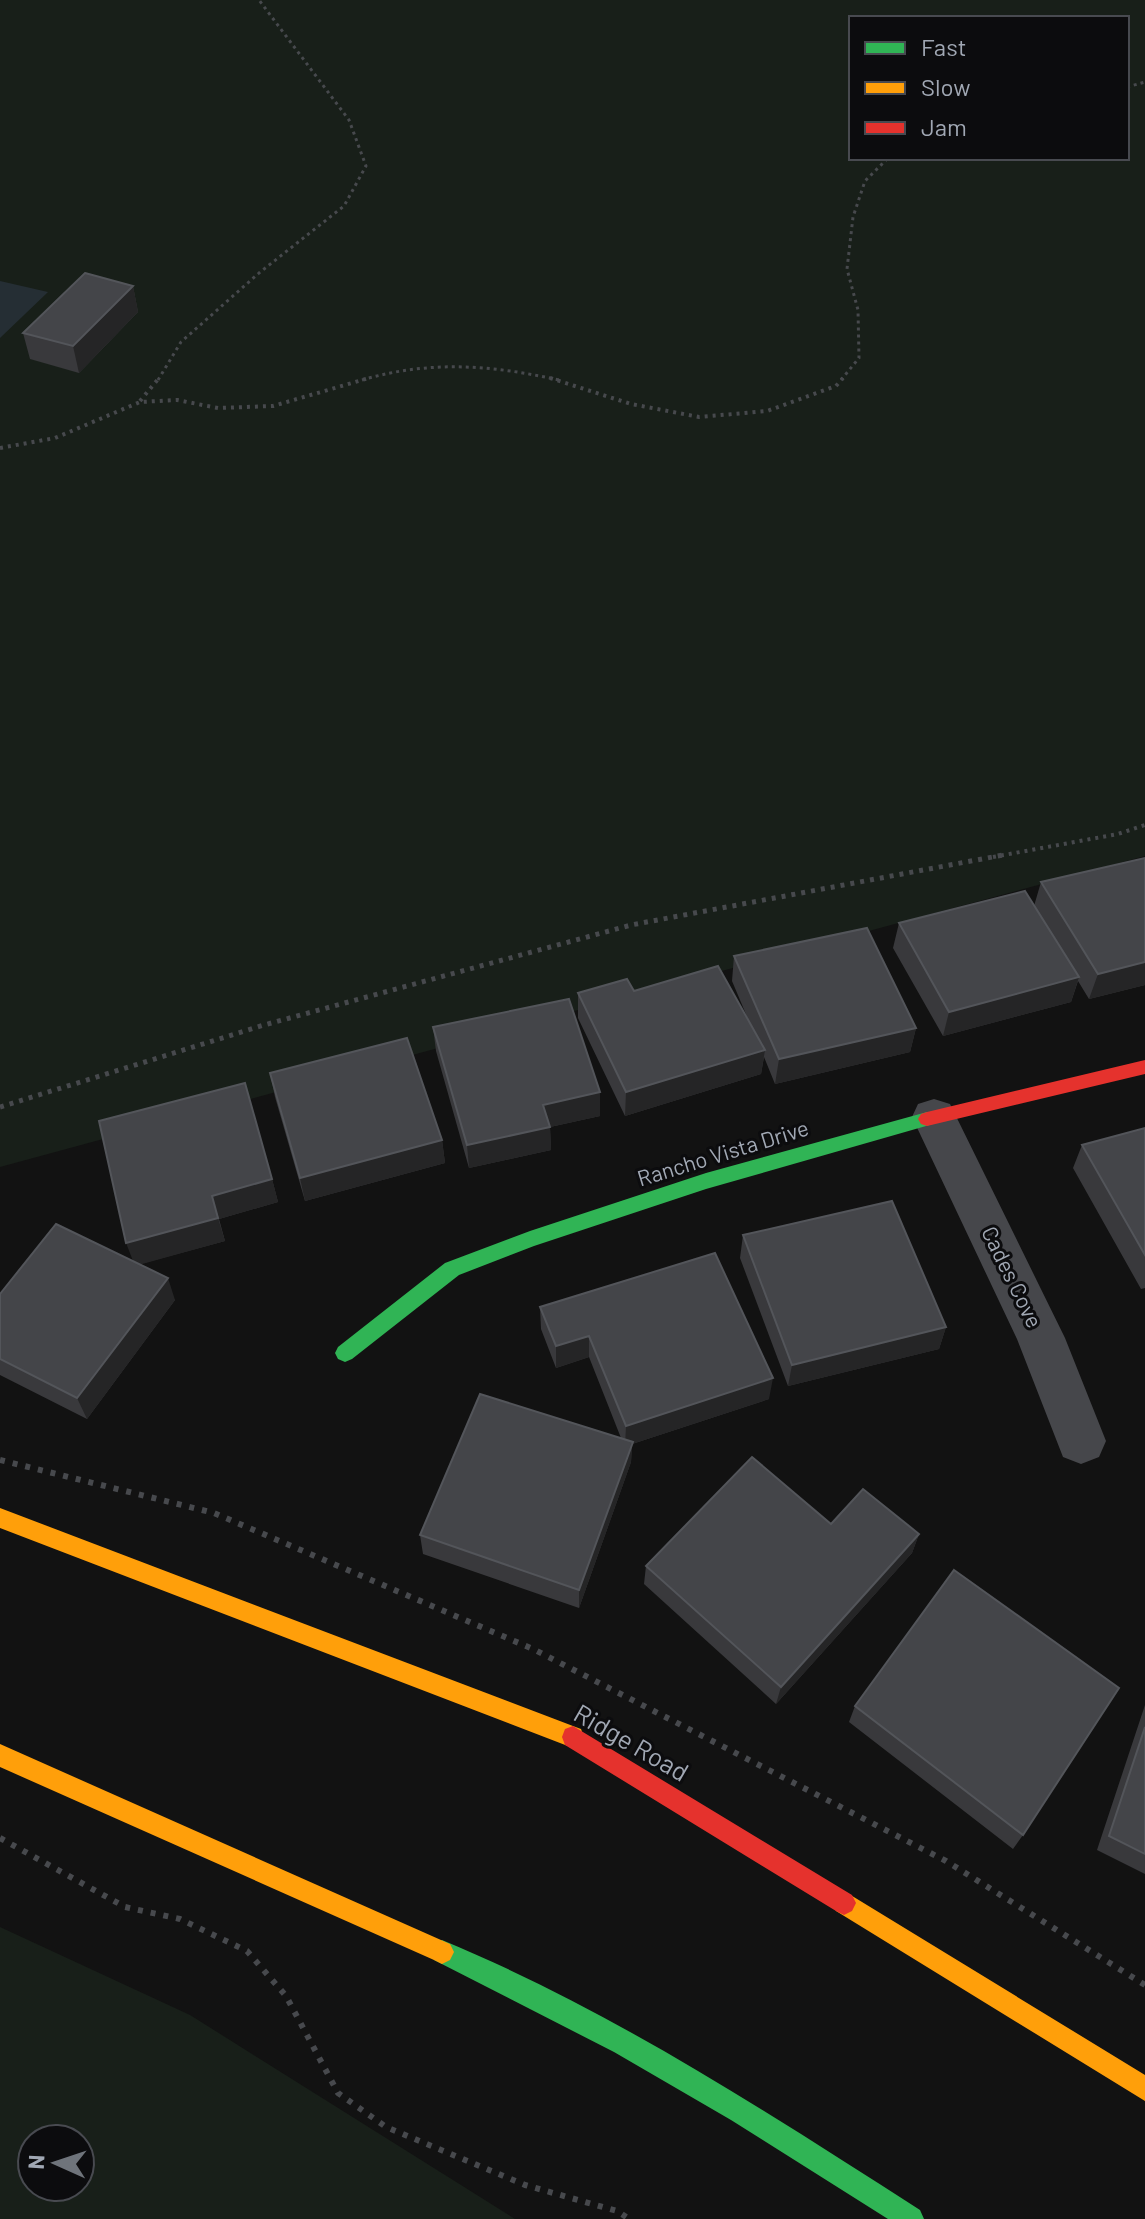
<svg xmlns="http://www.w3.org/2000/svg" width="1145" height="2219" font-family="Barlow,sans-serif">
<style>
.green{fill:#181f19;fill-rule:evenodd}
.water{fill:#252e34}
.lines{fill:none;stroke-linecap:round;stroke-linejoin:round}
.path-far3{stroke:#47494d;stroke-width:3;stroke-dasharray:3 4;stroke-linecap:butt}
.path-far2{stroke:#47494d;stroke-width:4;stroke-dasharray:3 5;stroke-linecap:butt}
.path-far1{stroke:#47494d;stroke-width:5;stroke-dasharray:4 6;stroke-linecap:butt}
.path{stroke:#47494d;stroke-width:6;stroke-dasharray:5 8;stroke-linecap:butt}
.street{fill:#46474b;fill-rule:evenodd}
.fast{fill:#30b455;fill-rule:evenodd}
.slow{fill:#ff9f0a;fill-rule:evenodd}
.jam{fill:#e5322d;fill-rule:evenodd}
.wall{fill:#39393c}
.shaded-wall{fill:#252526}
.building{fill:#444549;stroke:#53555a;stroke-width:2}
.labels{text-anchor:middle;stroke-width:6;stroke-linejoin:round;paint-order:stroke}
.street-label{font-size:22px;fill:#a1a8b4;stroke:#0c0c0e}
.near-street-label{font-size:26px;fill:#a1a8b4;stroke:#0c0c0e}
</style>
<rect width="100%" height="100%" fill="#121212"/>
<path class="green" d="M 0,0 L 1145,0 L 1145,856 L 0,1167 ZM 851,18 L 1127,18 L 1127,158 L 851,158 Z
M 0,1927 L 190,2015 L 515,2219 L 0,2219 ZM 80,2139 L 80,2187 L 32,2187 L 32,2139 Z"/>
<path class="water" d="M 0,281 L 48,292 L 0,338 Z"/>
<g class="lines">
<path class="path-far3" d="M 1127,87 L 1145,82
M 158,380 L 181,342 L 259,273 L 344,206 L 366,166 L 349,120 L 259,0
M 362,380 C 430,360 491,365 559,380
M 841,380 L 859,358 L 858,310 L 847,269 L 853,217 L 865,181 L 888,158"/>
<path class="path-far2" d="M 550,378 L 631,404 L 699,417 L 767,411 L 836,386 L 843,378
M 140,401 L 159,378
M 0,448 L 55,438 L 140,402 L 177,400 L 218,408 L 273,406 L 369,378
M 993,857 L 1118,834 L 1145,825"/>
<path class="path-far1" d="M 0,1107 L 264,1025 L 631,925 L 1003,855"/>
<path class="path" d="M 0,1460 L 214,1513 L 533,1649 L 946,1861 L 1145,1985
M 0,1838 L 125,1907 L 180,1919 L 247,1951 L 286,1996 L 338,2093 L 386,2127 L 525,2185 L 617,2211 L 629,2219"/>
<path class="street" d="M 934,1099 L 950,1104 L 1065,1338 L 1106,1441 L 1099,1457 L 1081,1464 L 1063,1457 L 1017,1339 L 912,1117 L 918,1104 Z"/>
<path class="fast" d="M 927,1112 L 933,1114 L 936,1119 L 933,1124 L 706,1189 L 534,1246 L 459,1275 L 352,1359 L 345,1362 L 338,1359 L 335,1353 L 338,1347 L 445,1263 L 530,1231 L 706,1173 Z
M 442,1940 C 611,2010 767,2112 920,2210 L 924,2219 L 888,2219 L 731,2120 L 614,2052 L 434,1960 L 430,1952 L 434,1944 Z"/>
<path class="slow" d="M 0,1508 L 573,1726 L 581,1729 L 584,1737 L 581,1745 L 573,1748 L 0,1528 Z
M 0,1744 L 450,1944 L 454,1952 L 450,1960 L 442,1964 L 434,1960 L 0,1767 Z
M 844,1891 L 1145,2075 L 1145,2101 L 836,1911 L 832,1903 L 836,1895 Z"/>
<path class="jam" d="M 1145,1060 L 1145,1074 L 927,1126 L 921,1124 L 918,1119 L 921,1114 L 927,1112 Z
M 573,1726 L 852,1895 L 856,1903 L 852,1911 L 844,1915 L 836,1911 L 565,1745 L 562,1737 L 565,1729 Z"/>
</g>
<path class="wall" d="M 133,286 L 138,312 L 79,373 L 30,359 L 23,333 Z
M 1145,858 L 1145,985 L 1089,999 L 1078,981 L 1071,1002 L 943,1036 L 893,948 L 899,923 L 1034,906 L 1041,882 Z
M 734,956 L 916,1028 L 910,1052 L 775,1084 L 764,1057 L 761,1074 L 625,1116 L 578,1018 L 578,993 L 634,991 L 748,1019 L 732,981 Z
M 433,1027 L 600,1092 L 600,1116 L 550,1127 L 551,1150 L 469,1168 L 436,1051 Z
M 270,1073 L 442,1140 L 445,1163 L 305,1201 L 275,1097 Z
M 1145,1128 L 1145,1288 L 1141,1289 L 1073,1168 L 1082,1145 Z
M 272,1179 L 278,1202 L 219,1219 L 225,1241 L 140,1264 L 175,1300 L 87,1419 L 0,1375 L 0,1294 L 133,1261 Z
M 743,1235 L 946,1327 L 939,1349 L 788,1386 L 740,1258 Z
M 540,1307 L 769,1399 L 632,1444 L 631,1462 L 579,1608 L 423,1554 L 420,1535 L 621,1438 L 589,1357 L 556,1368 L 541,1329 Z
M 831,1524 L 919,1534 L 912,1553 L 776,1704 L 644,1584 L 646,1566 Z
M 1145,1705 L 1145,1874 L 1097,1850 Z
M 855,1706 L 1023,1835 L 1013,1849 L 849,1722 Z"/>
<path class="shaded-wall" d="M 133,286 L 138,312 L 79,373 L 73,346 Z
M 1145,962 L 1145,985 L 1089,999 L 1098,974 Z
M 1079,977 L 1071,1002 L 943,1036 L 949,1012 Z
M 916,1028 L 910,1052 L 775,1084 L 779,1059 Z
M 765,1050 L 761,1074 L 625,1116 L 626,1092 Z
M 600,1092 L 600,1116 L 550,1127 L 551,1150 L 469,1168 L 467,1145 L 543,1105 Z
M 442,1140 L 445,1163 L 305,1201 L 300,1178 Z
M 272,1179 L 278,1202 L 219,1219 L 212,1196 Z
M 218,1218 L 225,1241 L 135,1266 L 126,1243 Z
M 168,1278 L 175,1300 L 87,1419 L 77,1398 Z
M 946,1327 L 939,1349 L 788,1386 L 792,1365 Z
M 589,1336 L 589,1357 L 556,1368 L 556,1346 Z
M 773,1378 L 769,1399 L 632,1444 L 631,1462 L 579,1608 L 579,1590 L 625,1446 L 626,1426 Z
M 919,1534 L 912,1553 L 776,1704 L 781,1687 Z"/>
<path class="building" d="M 85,273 L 133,286 L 73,346 L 23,333 Z
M 1145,858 L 1145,962 L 1098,974 L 1041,882 Z
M 1025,891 L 1079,977 L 949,1012 L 899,923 Z
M 867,928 L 916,1028 L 779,1059 L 734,956 Z
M 718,966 L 765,1050 L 626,1092 L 578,993 L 627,979 L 634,991 Z
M 569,999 L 600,1092 L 543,1105 L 550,1127 L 467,1145 L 433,1027 Z
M 407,1038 L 442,1140 L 300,1178 L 270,1073 Z
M 245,1083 L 272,1179 L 212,1196 L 218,1218 L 126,1243 L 99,1121 Z
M 1145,1128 L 1145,1255 L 1082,1145 Z
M 892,1201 L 946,1327 L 792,1365 L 743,1235 Z
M 56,1224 L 168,1278 L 77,1398 L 0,1359 L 0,1294 Z
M 715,1253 L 773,1378 L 626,1426 L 589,1336 L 556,1346 L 540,1307 Z
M 480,1394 L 633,1442 L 579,1590 L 420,1535 Z
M 752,1457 L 831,1524 L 863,1489 L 919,1534 L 781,1687 L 646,1566 Z
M 954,1570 L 1119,1688 L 1023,1835 L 855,1706 Z
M 1145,1727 L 1145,1854 L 1109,1836 Z"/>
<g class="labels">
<g class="street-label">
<text transform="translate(723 1153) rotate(-17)" y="8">Rancho Vista Drive</text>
<text transform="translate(1012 1277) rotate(64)" y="8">Cades Cove</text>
</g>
<g class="near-street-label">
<text transform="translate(631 1743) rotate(30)" y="9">Ridge Road</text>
</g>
</g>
<rect x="849" y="16" width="280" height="144" fill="#0c0c0e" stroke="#484a50" stroke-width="2"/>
<rect x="865" y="42" width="40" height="12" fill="#30b455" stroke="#484a50" stroke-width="2"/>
<text x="921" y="56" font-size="24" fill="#a1a8b4">Fast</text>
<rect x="865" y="82" width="40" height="12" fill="#ff9f0a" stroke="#484a50" stroke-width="2"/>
<text x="921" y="96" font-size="24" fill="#a1a8b4">Slow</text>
<rect x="865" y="122" width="40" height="12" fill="#e5322d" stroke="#484a50" stroke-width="2"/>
<text x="921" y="136" font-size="24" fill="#a1a8b4">Jam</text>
<g transform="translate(56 2163) rotate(273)"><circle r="38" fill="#0c0c0e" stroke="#484a50" stroke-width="2"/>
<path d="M0-6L14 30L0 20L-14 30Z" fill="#6f747b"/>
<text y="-12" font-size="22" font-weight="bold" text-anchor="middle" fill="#a1a8b4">N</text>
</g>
</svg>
